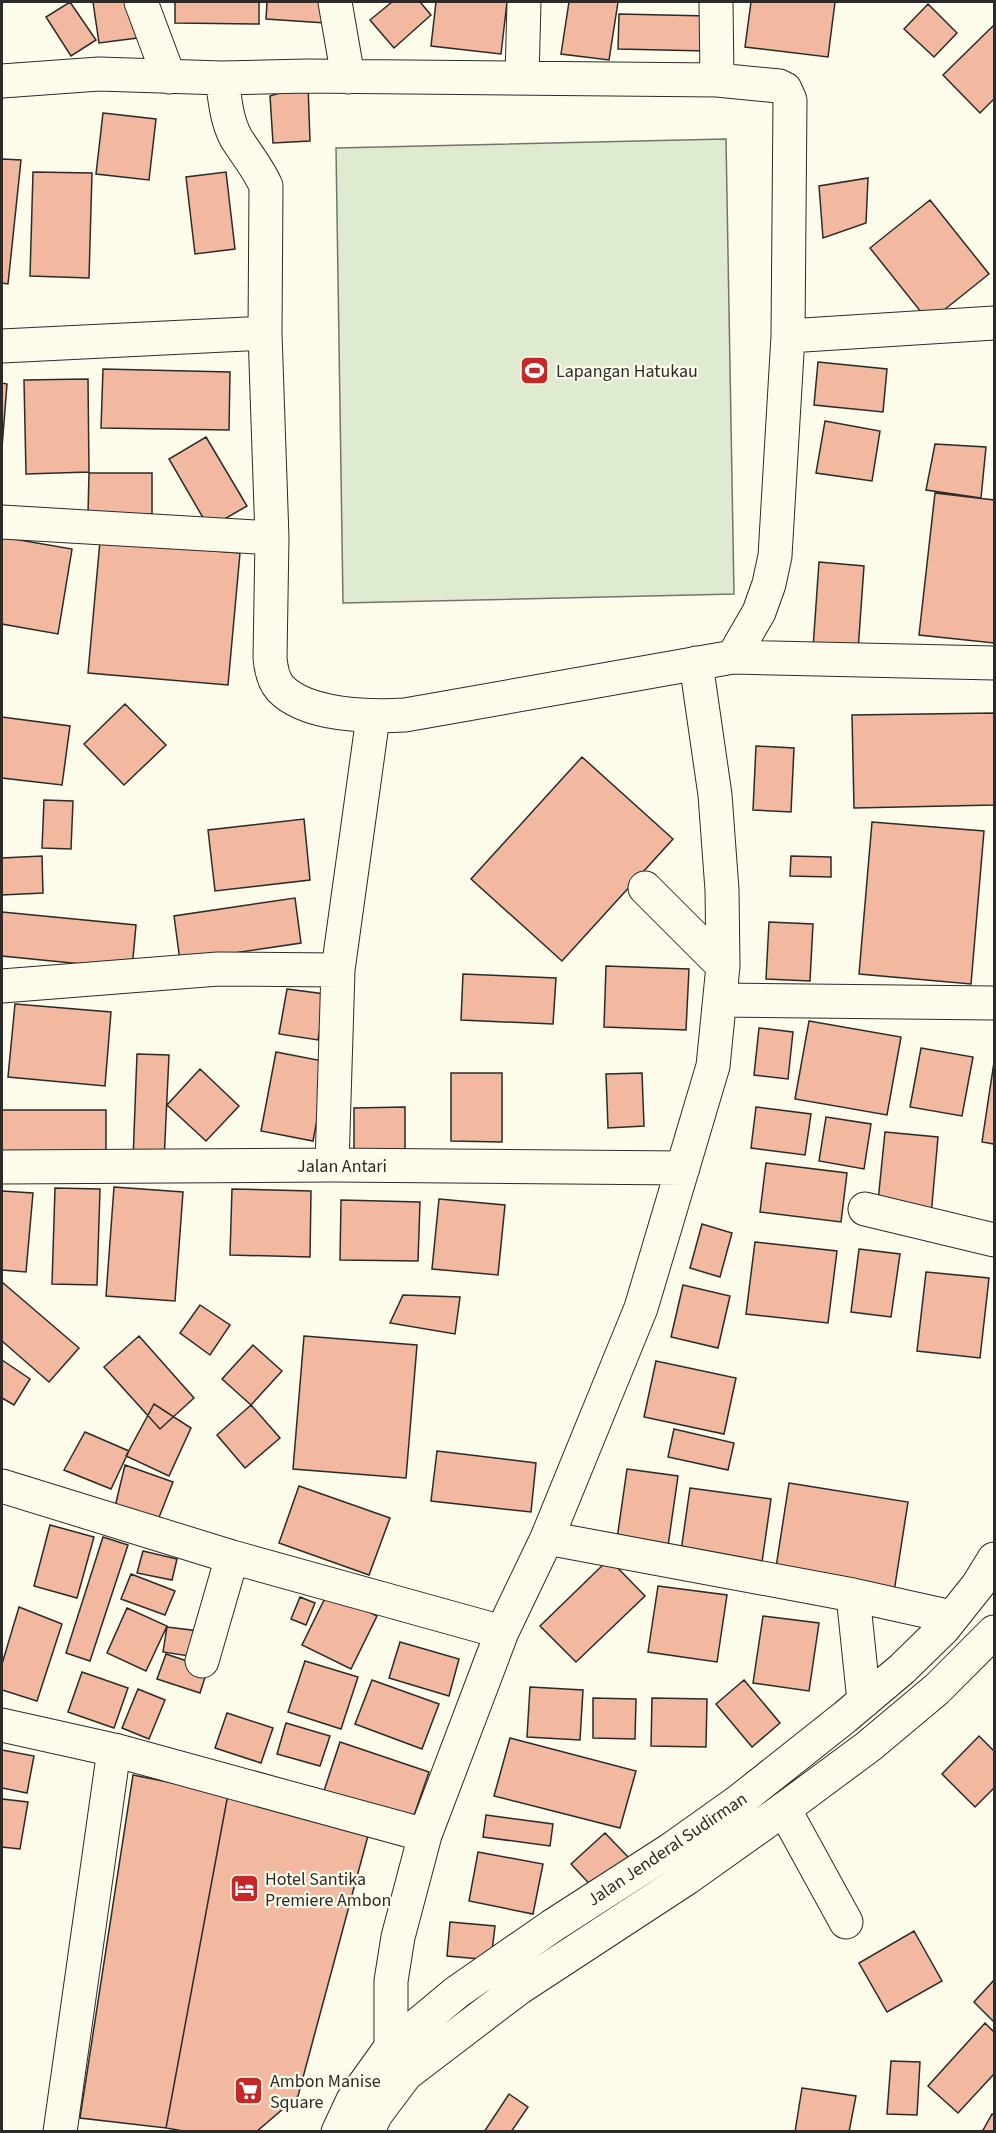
<svg xmlns="http://www.w3.org/2000/svg" width="996" height="2133" font-family="'Source Sans 3',sans-serif">
<style>
.green{fill:#deebd1;stroke:#74746e;stroke-width:1.5}
.building{fill:#f2b8a0;stroke:#2b2b2b;stroke-width:1.5}
.lines{fill:none;stroke-linecap:round;stroke-linejoin:round}
.minor-casing{stroke:#2b2b2b;stroke-width:35}
.highway-casing{stroke:#2b2b2b;stroke-width:35}
.minor{stroke:#fdfbea;stroke-width:33}
.highway{stroke:#fdfbea;stroke-width:33}
.labels{text-anchor:middle;stroke-width:4.5;stroke-linejoin:round;paint-order:stroke}
.poi-label{font-size:18px;fill:#2b2b2b;stroke:#fdfbea;text-anchor:start}
.street-label{font-size:18px;fill:#2b2b2b;stroke:#fdfbea}
</style>
<rect width="100%" height="100%" fill="#fdfbea"/>
<path class="green" d="M 726,139 L 734,594 L 343,603 L 336,148 Z"/>
<path class="building" d="M 70,2 L 96,40 L 71,56 L 46,17 Z
M 93,2 L 131,2 L 137,38 L 99,43 Z
M 175,2 L 259,2 L 259,24 L 175,23 Z
M 267,2 L 327,2 L 325,23 L 266,19 Z
M 392,2 L 420,2 L 431,15 L 394,48 L 370,20 Z
M 436,2 L 507,2 L 501,54 L 431,46 Z
M 569,2 L 618,2 L 609,60 L 561,54 Z
M 751,2 L 835,2 L 828,57 L 745,47 Z
M 928,4 L 957,33 L 934,57 L 904,29 Z
M 619,14 L 708,16 L 707,51 L 618,49 Z
M 994,25 L 994,99 L 980,113 L 943,75 Z
M 308,84 L 310,141 L 273,143 L 270,96 Z
M 103,113 L 156,119 L 149,180 L 96,174 Z
M 2,159 L 21,160 L 8,284 L 2,283 Z
M 33,172 L 92,173 L 89,278 L 30,276 Z
M 226,172 L 235,249 L 195,254 L 186,177 Z
M 868,178 L 866,223 L 823,238 L 819,186 Z
M 930,200 L 989,274 L 929,322 L 870,248 Z
M 818,362 L 887,369 L 883,412 L 814,405 Z
M 103,369 L 230,372 L 229,430 L 101,428 Z
M 88,379 L 89,472 L 26,474 L 24,380 Z
M 2,383 L 7,384 L 2,448 Z
M 825,421 L 880,431 L 872,481 L 816,473 Z
M 206,437 L 247,506 L 209,528 L 169,459 Z
M 935,444 L 986,447 L 981,498 L 926,490 Z
M 89,473 L 152,473 L 152,514 L 88,514 Z
M 935,493 L 994,500 L 994,643 L 919,635 Z
M 2,537 L 72,549 L 58,634 L 2,624 Z
M 100,541 L 240,553 L 228,685 L 88,673 Z
M 819,562 L 864,566 L 858,651 L 813,648 Z
M 125,704 L 166,745 L 124,785 L 84,744 Z
M 994,713 L 994,805 L 854,808 L 852,715 Z
M 2,717 L 70,726 L 62,785 L 2,778 Z
M 756,746 L 794,748 L 791,812 L 753,810 Z
M 582,757 L 673,839 L 562,961 L 471,879 Z
M 44,800 L 73,801 L 71,849 L 42,848 Z
M 304,819 L 310,880 L 215,891 L 208,830 Z
M 872,822 L 984,831 L 971,984 L 859,974 Z
M 42,856 L 43,893 L 2,895 L 2,858 Z
M 791,856 L 831,857 L 831,877 L 790,876 Z
M 295,898 L 301,943 L 180,961 L 174,916 Z
M 2,912 L 136,925 L 132,969 L 2,956 Z
M 769,922 L 813,924 L 810,981 L 766,979 Z
M 606,966 L 689,969 L 686,1030 L 604,1027 Z
M 463,974 L 556,978 L 553,1024 L 461,1020 Z
M 287,989 L 325,994 L 318,1040 L 279,1034 Z
M 15,1004 L 111,1012 L 105,1086 L 8,1077 Z
M 809,1021 L 901,1037 L 887,1115 L 795,1099 Z
M 759,1028 L 793,1032 L 788,1079 L 754,1075 Z
M 921,1048 L 973,1057 L 962,1116 L 910,1107 Z
M 276,1052 L 328,1062 L 313,1141 L 261,1131 Z
M 137,1054 L 169,1055 L 164,1161 L 133,1160 Z
M 994,1062 L 994,1144 L 982,1142 Z
M 200,1069 L 239,1106 L 206,1141 L 167,1105 Z
M 451,1073 L 502,1073 L 502,1142 L 451,1141 Z
M 642,1073 L 644,1126 L 608,1128 L 606,1074 Z
M 405,1107 L 405,1151 L 354,1152 L 354,1108 Z
M 756,1107 L 811,1114 L 805,1155 L 751,1148 Z
M 2,1110 L 106,1110 L 106,1155 L 2,1156 Z
M 826,1117 L 871,1124 L 864,1169 L 819,1161 Z
M 885,1132 L 938,1137 L 931,1216 L 877,1211 Z
M 766,1163 L 847,1173 L 841,1222 L 760,1212 Z
M 114,1187 L 183,1192 L 175,1301 L 106,1296 Z
M 55,1188 L 100,1189 L 97,1285 L 52,1284 Z
M 232,1189 L 311,1191 L 310,1257 L 230,1255 Z
M 2,1191 L 33,1193 L 26,1272 L 2,1270 Z
M 439,1199 L 505,1205 L 498,1275 L 432,1269 Z
M 341,1200 L 420,1202 L 418,1261 L 340,1260 Z
M 702,1224 L 732,1233 L 720,1277 L 690,1268 Z
M 755,1242 L 837,1251 L 828,1323 L 746,1314 Z
M 859,1249 L 900,1254 L 891,1317 L 851,1312 Z
M 926,1272 L 989,1278 L 980,1358 L 917,1351 Z
M 2,1282 L 79,1348 L 49,1382 L 2,1341 Z
M 683,1285 L 730,1296 L 718,1348 L 671,1337 Z
M 403,1295 L 460,1297 L 455,1334 L 390,1323 Z
M 200,1305 L 230,1325 L 210,1355 L 180,1333 Z
M 139,1336 L 194,1398 L 160,1429 L 104,1367 Z
M 304,1336 L 417,1345 L 406,1478 L 293,1469 Z
M 253,1345 L 282,1371 L 251,1405 L 222,1379 Z
M 2,1360 L 30,1379 L 14,1405 L 2,1398 Z
M 656,1361 L 736,1378 L 724,1434 L 644,1417 Z
M 154,1404 L 191,1428 L 169,1476 L 126,1456 Z
M 251,1405 L 280,1438 L 245,1468 L 217,1435 Z
M 674,1429 L 734,1443 L 728,1470 L 668,1457 Z
M 85,1432 L 129,1451 L 111,1489 L 64,1470 Z
M 437,1451 L 536,1463 L 531,1512 L 431,1501 Z
M 125,1465 L 173,1482 L 158,1520 L 114,1511 Z
M 627,1469 L 678,1476 L 667,1553 L 616,1546 Z
M 789,1483 L 908,1502 L 894,1592 L 775,1574 Z
M 299,1486 L 390,1518 L 369,1575 L 279,1543 Z
M 690,1488 L 771,1499 L 762,1562 L 681,1551 Z
M 50,1525 L 94,1537 L 77,1598 L 34,1586 Z
M 103,1537 L 128,1545 L 90,1661 L 66,1653 Z
M 143,1551 L 177,1559 L 172,1580 L 137,1573 Z
M 609,1559 L 645,1596 L 576,1662 L 540,1626 Z
M 131,1574 L 175,1591 L 165,1615 L 121,1599 Z
M 658,1586 L 727,1595 L 717,1662 L 648,1652 Z
M 328,1592 L 377,1616 L 351,1669 L 302,1645 Z
M 300,1597 L 315,1603 L 306,1625 L 291,1619 Z
M 19,1607 L 62,1624 L 37,1701 L 2,1690 L 2,1664 Z
M 127,1608 L 167,1626 L 146,1671 L 107,1653 Z
M 763,1616 L 819,1623 L 809,1691 L 753,1683 Z
M 167,1627 L 199,1631 L 195,1657 L 163,1652 Z
M 400,1642 L 459,1659 L 449,1696 L 389,1678 Z
M 166,1654 L 208,1668 L 200,1693 L 157,1679 Z
M 305,1661 L 358,1677 L 341,1729 L 288,1712 Z
M 82,1672 L 128,1688 L 114,1728 L 68,1712 Z
M 372,1680 L 439,1704 L 422,1749 L 355,1724 Z
M 744,1680 L 780,1723 L 752,1747 L 716,1704 Z
M 530,1687 L 583,1690 L 580,1740 L 527,1737 Z
M 138,1689 L 165,1700 L 149,1739 L 122,1728 Z
M 593,1698 L 636,1699 L 635,1739 L 593,1738 Z
M 652,1698 L 707,1699 L 706,1747 L 651,1746 Z
M 227,1713 L 273,1728 L 261,1763 L 215,1748 Z
M 286,1723 L 330,1736 L 320,1766 L 277,1754 Z
M 979,1736 L 994,1751 L 994,1788 L 975,1807 L 942,1774 Z
M 510,1738 L 636,1771 L 620,1828 L 494,1796 Z
M 340,1742 L 429,1772 L 410,1827 L 322,1797 Z
M 2,1750 L 34,1756 L 27,1793 L 2,1788 Z
M 133,1775 L 228,1794 L 166,2128 L 80,2118 Z
M 228,1794 L 369,1832 L 298,2096 L 256,2132 L 189,2132 L 166,2128 Z
M 2,1799 L 28,1802 L 20,1849 L 2,1847 Z
M 486,1815 L 553,1824 L 550,1846 L 483,1837 Z
M 605,1833 L 632,1861 L 598,1893 L 571,1864 Z
M 478,1852 L 543,1864 L 533,1914 L 469,1901 Z
M 450,1922 L 495,1926 L 491,1960 L 447,1956 Z
M 914,1931 L 942,1981 L 887,2012 L 859,1963 Z
M 994,1980 L 994,2022 L 974,2002 Z
M 985,2023 L 994,2032 L 994,2074 L 958,2113 L 928,2086 Z
M 891,2061 L 920,2062 L 917,2115 L 887,2114 Z
M 802,2088 L 856,2096 L 849,2132 L 795,2132 Z
M 509,2094 L 528,2107 L 511,2132 L 484,2132 Z
M 992,2114 L 994,2115 L 994,2132 L 982,2132 Z"/>
<g class="lines">
<defs>
<path id="minor" d="M 141,2 L 169,77
M 335,2 L 348,77
M 716,2 L 717,80
M 222,78 C 225,99 226,119 236,138 C 246,154 258,168 266,186 L 265,333 L 272,538 L 270,658 C 271,669 273,680 280,688 C 306,716 370,717 405,715 L 733,657 L 994,663
M 522,78 L 524,2
M 2,81 L 99,74 L 222,78 L 307,76 L 717,80 L 779,86 L 785,89 L 790,100 L 788,336 L 775,556 L 769,584 L 759,612 L 733,657
M 788,336 L 994,323
M 2,346 L 265,333
M 2,522 L 272,538
M 645,888 L 723,966
M 2,986 L 218,969 L 338,970
M 720,1000 L 994,1003
M 332,1165 L 338,970 L 373,717
M 2,1167 L 332,1165 L 683,1168
M 865,1209 L 994,1240
M 2,1486 L 232,1557 L 502,1632
M 547,1538 L 853,1595 L 952,1617
M 853,1595 L 864,1701
M 202,1661 L 232,1557
M 2,1725 L 114,1750 L 425,1835
M 784,1809 L 846,1922
M 402,2069 L 391,2047 L 391,1981 L 398,1937 L 425,1835 L 502,1632 L 547,1538 L 641,1308 L 713,1066 L 723,966 L 722,890 L 715,795 L 696,663
M 60,2132 L 114,1750"/>
<path id="highway" d="M 338,2132 L 353,2100 L 391,2047 L 457,1992 L 552,1926 L 673,1848 L 739,1801 L 845,1717 L 902,1669 L 943,1629 L 978,1585 L 994,1559
M 367,2132 L 376,2114 L 406,2074 L 519,1988 L 687,1878 L 784,1809 L 869,1746 L 937,1689 L 994,1632"/>
</defs>
<use href="#minor" class="minor-casing"/>
<use href="#highway" class="highway-casing"/>
<use href="#minor" class="minor"/>
<use href="#highway" class="highway"/>
</g>
<defs>
<symbol id="stadium-square" viewBox="-11 -11 22 22"><rect x="-9" y="-9" width="18" height="18" rx="4" fill="#c62828" stroke="#fdfbea"/><path d="M0-5a6.5 5 0 1 0 0 10a6.5 5 0 1 0 0-10ZM-3.5-1.8h7v3.6h-7Z" fill="#fff"/></symbol>
<symbol id="hotel-square" viewBox="-11 -11 22 22"><rect x="-9" y="-9" width="18" height="18" rx="4" fill="#c62828" stroke="#fdfbea"/><path d="M-6-4.5h1.5V1H6V5H4.5V3h-9V5H-6ZM-4 0a1.8 1.8 0 1 1 3.6 0ZM.5 0V-2.5h3Q6-2.5 6 0Z" fill="#fff"/></symbol>
<symbol id="supermarket-square" viewBox="-11 -11 22 22"><rect x="-9" y="-9" width="18" height="18" rx="4" fill="#c62828" stroke="#fdfbea"/><path d="M-6-5.5h2.5l.6 2H6L4.5 2H-2.5L-4.4-4H-6ZM-1.5 3.2a1.3 1.3 0 1 0 .1 0ZM3 3.2a1.3 1.3 0 1 0 .1 0Z" fill="#fff"/></symbol>
</defs>
<g fill-rule="evenodd">
<use href="#stadium-square" x="518" y="354" width="33" height="33"/>
<use href="#hotel-square" x="228" y="1872" width="33" height="33"/>
<use href="#supermarket-square" x="232" y="2074" width="33" height="33"/>
</g>
<g class="labels">
<g class="poi-label">
<text x="556" y="377">Lapangan Hatukau</text>
<text x="265" y="1885">Hotel Santika<tspan x="265" dy="21">Premiere Ambon</tspan></text>
<text x="270" y="2087">Ambon Manise<tspan x="270" dy="21">Square</tspan></text>
</g>
<g class="street-label">
<text x="342" y="1172">Jalan Antari</text>
<text transform="translate(667 1849) rotate(-34)" y="6">Jalan Jenderal Sudirman</text>
</g>
</g>
<rect width="996" height="2133" fill="none" stroke="#2b2b2b" stroke-width="6"/>
</svg>
